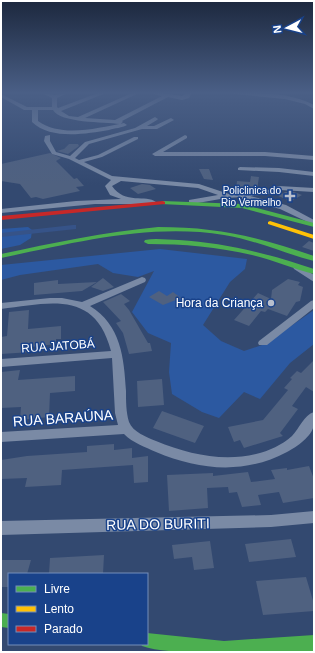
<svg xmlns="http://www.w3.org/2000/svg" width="315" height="653" font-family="Helvetica,sans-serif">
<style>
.green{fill:#2c59a1}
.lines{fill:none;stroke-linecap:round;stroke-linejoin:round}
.canal{fill:#365388;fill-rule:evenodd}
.building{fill:#4f6180}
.street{fill:#7a8aa5;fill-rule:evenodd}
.fast{fill:#4caf50;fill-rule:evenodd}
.slow{fill:#ffc107;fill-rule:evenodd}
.jam{fill:#c62828;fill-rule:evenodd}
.poi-dot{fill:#b8bfcd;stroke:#19428a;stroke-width:1.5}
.labels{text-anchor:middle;stroke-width:3;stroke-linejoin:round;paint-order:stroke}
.far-poi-label{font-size:10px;fill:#fff;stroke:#19428a;text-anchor:end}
.poi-label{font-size:12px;fill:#fff;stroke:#19428a;text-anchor:end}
.street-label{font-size:12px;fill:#fff;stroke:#19428a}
.near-street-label{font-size:14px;fill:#fff;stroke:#19428a}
</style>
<rect width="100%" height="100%" fill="#334970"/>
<path class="green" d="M 28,227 L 32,230 L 31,238 L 20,245 L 1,249 L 1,229 Z
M 160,249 L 247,259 L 245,269 L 230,282 L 203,325 L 221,341 L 244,351 L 265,344 L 314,310 L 314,344 L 290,363 L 260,399 L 244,392 L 219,418 L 202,412 L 172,394 L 169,372 L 171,343 L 148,333 L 132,312 L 154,271 L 138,277 L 113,273 L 98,264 L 20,275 L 1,280 L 1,265 Z"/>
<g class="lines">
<path class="canal" d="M 73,225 L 76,225 L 76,229 L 1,237 L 1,233 Z"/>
</g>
<path class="building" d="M 69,144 L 78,144 L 79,146 L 68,154 L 57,151 L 64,149 Z
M 50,153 L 61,158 L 56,161 L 74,179 L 77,178 L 84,186 L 76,187 L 80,191 L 43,199 L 36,197 L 31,198 L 20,184 L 1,181 L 1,164 Z
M 199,169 L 209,169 L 213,180 L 204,179 Z
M 251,176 L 259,177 L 257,190 L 246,191 L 236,189 L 237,181 L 250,182 Z
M 142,184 L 150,185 L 156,189 L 138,194 L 130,188 Z
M 285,192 L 294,192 L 302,195 L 291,201 L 278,196 Z
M 309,241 L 314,243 L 314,251 L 302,247 Z
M 103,278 L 114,287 L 103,291 L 91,287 Z
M 288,279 L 300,282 L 298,285 L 303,287 L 300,301 L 296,302 L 287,316 L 268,309 L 265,312 L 261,311 L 249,326 L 234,320 L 258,293 L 271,299 L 272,290 Z
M 58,280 L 58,284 L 97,282 L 82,291 L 34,295 L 34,283 Z
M 159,291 L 167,296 L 173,292 L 181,298 L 163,305 L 149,297 Z
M 121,294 L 130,301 L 124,304 L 129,310 L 148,343 L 150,343 L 152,351 L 129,354 L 123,333 L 116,323 L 121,321 L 103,302 Z
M 29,310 L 28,329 L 61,326 L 61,339 L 56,339 L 56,344 L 31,347 L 31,352 L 1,354 L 1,337 L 7,336 L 9,312 Z
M 314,360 L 314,392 L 306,387 L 292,406 L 298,409 L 280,433 L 283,436 L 244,448 L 240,440 L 234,442 L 228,427 L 263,420 L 288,390 L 284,388 L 292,379 L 290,378 L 297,371 L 301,373 Z
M 20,370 L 18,380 L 75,376 L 75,391 L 50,393 L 49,417 L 20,420 L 21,407 L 1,408 L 1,372 Z
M 162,379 L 164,405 L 138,407 L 137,381 Z
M 162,411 L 204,426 L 195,443 L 153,428 Z
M 114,444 L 114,450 L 132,448 L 132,458 L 148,456 L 148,482 L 134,483 L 133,465 L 62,470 L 61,485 L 25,487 L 27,478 L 1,479 L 1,460 L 27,456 L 87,452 L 87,446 Z
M 309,466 L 314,479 L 314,498 L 283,503 L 279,492 L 258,495 L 261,505 L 242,507 L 237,492 L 229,493 L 228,487 L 207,488 L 208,508 L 169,511 L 167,475 L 213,473 L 213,476 L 248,472 L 251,482 L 275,479 L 271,470 L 287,468 L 287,470 Z
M 291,539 L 296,557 L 249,562 L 245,544 Z
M 210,541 L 214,568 L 194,570 L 192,557 L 174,559 L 172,545 Z
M 104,555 L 103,574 L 49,574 L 50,558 Z
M 1,560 L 31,560 L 27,574 L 9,574 L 9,587 L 1,587 Z
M 306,577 L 314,604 L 314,611 L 263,615 L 256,581 Z"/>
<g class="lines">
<path class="street" d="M 42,93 L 55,95 L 68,93 L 57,98 L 57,107 L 58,108 L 98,93 L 106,93 L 61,111 L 69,116 L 78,117 L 132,93 L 139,93 L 85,118 L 115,120 L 162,96 L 149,93 L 163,93 L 182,96 L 187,93 L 192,93 L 189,98 L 182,100 L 168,97 L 122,121 L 123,122 L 120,124 C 104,122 60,123 53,110 L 38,110 L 38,121 C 62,138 97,128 124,123 L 127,125 C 122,128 115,128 109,130 C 85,134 51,140 32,122 L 32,110 L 24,110 L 1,97 L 1,94 L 27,107 L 52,107 L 52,98 Z
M 225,93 C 253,93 288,91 314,105 L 314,109 L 305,104 L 285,99 Z
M 155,117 L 158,119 L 157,120 L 147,126 L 154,126 L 171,118 L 174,120 L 157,129 L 142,129 L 89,144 L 75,158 L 79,160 L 98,155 L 134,137 L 138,137 L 138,139 L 102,157 L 84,162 L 112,176 L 199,184 L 229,194 L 268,190 L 279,186 L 314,188 L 314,192 L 280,190 L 269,194 L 250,196 L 286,205 L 314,220 L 314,225 L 280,209 L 242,199 L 242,197 L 226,198 L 192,204 L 189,204 L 189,200 L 218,195 L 198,188 L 121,181 L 112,186 C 125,205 146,194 156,202 L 152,204 L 95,204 L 1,213 L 1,209 L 76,201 L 121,199 L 110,195 L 105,186 L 111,180 L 69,159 L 52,154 L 44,141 L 45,136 L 50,135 L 50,141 L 56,152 L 70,156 L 85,142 L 135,128 Z
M 185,135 L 187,136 L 187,138 L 163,152 L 265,152 L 314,156 L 314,160 L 265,156 L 155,156 L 152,154 Z
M 240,167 L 279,168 L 314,172 L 314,176 L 279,172 L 238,170 L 238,168 Z
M 297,264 L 314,275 L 314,282 L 294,269 L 293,267 Z
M 142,277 L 145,278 L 146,280 L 145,282 L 90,306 C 121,325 124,358 126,391 C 126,401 126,412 129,422 C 133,432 146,437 156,441 C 188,454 222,462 256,454 C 269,451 282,445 292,436 C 299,429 304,415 314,412 C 314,416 315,421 314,425 C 312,436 297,447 287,452 C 244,475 199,470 156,452 C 145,447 133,443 124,434 L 1,442 L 1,432 L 118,425 L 115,413 L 112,358 L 1,367 L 1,359 L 111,351 C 95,290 50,303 1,309 L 1,303 L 50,298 L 62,298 L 82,302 Z
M 314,300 L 314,308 L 267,345 L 259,345 L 258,343 L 259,341 L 311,301 Z
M 314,511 L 314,523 L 271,527 L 1,535 L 1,521 L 271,515 Z"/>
<path class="fast" d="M 163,201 L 242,204 L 314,223 L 314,227 L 242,208 L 161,204 L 161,202 Z
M 158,227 C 218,227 259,237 314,256 L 314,261 C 283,253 255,240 224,235 C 149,223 74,243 1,258 L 1,254 C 53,243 105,232 158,227 Z
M 145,240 C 156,238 168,240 179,240 C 226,243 270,254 314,269 L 314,274 C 293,269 273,260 252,255 C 218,247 183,244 148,244 L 144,242 Z
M 1,613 L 9,614 L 9,628 L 1,627 Z
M 147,633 L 224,641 L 314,635 L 314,651 C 281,653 248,652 215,652 C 194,652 161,653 142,646 L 141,644 L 147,644 Z"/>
<path class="slow" d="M 270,221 L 314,235 L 314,239 L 268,224 L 268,222 Z"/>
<path class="jam" d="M 163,201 L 165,202 L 165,204 L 1,220 L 1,216 Z"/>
</g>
<linearGradient id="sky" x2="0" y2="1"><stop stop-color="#1c283e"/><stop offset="0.5" stop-color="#4a5f86"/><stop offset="1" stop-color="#4a5f86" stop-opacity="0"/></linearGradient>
<rect width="315" height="185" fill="url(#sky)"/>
<g class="poi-dot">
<path d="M288 190h4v4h4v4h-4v4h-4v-4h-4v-4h4z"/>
<circle cx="271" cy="303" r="4"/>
</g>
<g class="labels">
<g class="far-poi-label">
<text x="281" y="194">Policlinica do<tspan x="281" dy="12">Rio Vermelho</tspan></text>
</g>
<g class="poi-label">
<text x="263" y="307">Hora da Criança</text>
</g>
<g class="street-label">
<text transform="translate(58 346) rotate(-4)" y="4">RUA JATOBÁ</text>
</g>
<g class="near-street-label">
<text transform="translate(63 418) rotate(-4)" y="5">RUA BARAÚNA</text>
<text transform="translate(158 524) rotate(-1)" y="5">RUA DO BURITI</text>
</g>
</g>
<rect width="315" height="653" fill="none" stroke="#ffffff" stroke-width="4"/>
<rect x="8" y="573" width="140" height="72" fill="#19428a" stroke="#758eb9"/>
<rect x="16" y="586" width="20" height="6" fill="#4caf50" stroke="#758eb9"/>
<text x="44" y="593" font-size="12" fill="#ffffff">Livre</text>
<rect x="16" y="606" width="20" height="6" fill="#ffc107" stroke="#758eb9"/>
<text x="44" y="613" font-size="12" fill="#ffffff">Lento</text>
<rect x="16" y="626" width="20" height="6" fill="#c62828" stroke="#758eb9"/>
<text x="44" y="633" font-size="12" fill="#ffffff">Parado</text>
<g transform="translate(287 28) rotate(263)" stroke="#19428a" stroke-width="3" paint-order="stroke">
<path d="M0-3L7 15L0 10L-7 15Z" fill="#ffffff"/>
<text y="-6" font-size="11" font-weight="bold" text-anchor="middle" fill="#ffffff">N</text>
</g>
</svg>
